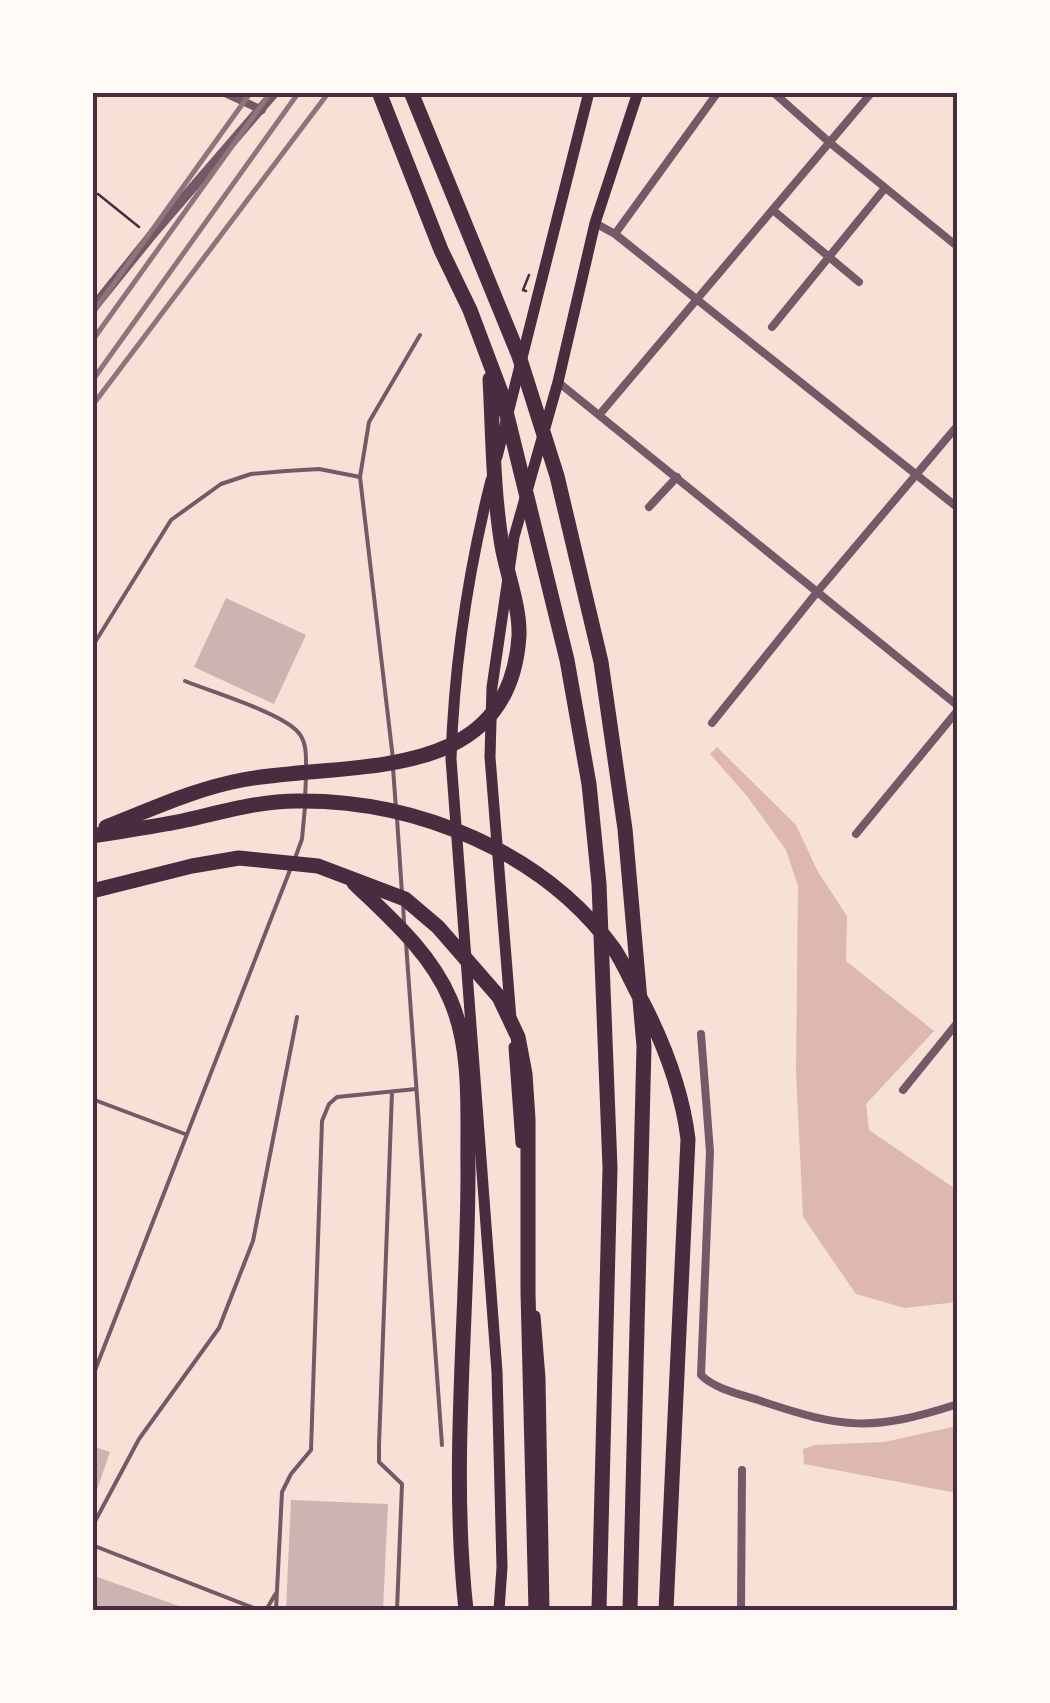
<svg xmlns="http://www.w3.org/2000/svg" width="1050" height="1703" font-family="Cabin,sans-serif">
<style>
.water{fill:#dcb8b0}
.building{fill:#ccb4b1}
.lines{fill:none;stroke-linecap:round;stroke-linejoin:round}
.path{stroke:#4a2c40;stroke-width:2.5}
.service{stroke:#755966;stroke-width:4}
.minor{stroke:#755966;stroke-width:8}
.tertiary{stroke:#755966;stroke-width:10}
.secondary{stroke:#4a2c40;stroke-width:11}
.motorway{stroke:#4a2c40;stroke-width:15}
.rail{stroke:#8f747c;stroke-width:5}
.neatline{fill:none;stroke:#4a2c40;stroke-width:4}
</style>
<rect width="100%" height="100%" fill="#f7e1d7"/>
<path class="water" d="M 717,747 L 796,825 L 818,872 L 847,916 L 846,961 L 934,1031 L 866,1104 L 869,1130 L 957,1190 L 957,1302 L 905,1308 L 856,1294 L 803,1217 L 796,1072 L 798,886 L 786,850 L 747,796 L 710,754 Z
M 957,1426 L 957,1493 L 804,1464 L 803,1449 L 815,1445 L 884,1442 Z"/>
<path class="building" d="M 226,598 L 306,635 L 274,704 L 194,667 Z
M 92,1446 L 110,1452 L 93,1501 L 92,1501 Z
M 291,1500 L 388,1504 L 383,1610 L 286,1610 Z
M 92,1575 L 190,1610 L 92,1610 Z"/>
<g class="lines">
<path class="path" d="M 92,194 L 98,194 L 139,227
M 526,291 L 523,290 L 529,275"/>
<path class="service" d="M 92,647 L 171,520 L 221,484 L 251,474 L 286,471 L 319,469 L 360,477
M 185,681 C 212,692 276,711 296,730 C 307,740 306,755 306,768
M 393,759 L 360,477 L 369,422 L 420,335
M 393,768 L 396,809
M 305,798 L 306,777
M 397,818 L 402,894
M 294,861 L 302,839 L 305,807
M 403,903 L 404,923
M 406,943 L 442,1445
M 392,1092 L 379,1445 L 379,1462 L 402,1484 L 397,1610
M 92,1099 L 185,1134
M 92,1378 L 290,870
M 92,1527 L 139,1439 L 219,1328 L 253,1241 L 297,1017
M 92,1545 L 259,1610
M 266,1610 L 276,1593
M 276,1610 L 282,1492 L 291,1474 L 311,1450 L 322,1121 L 329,1104 L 337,1097 L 416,1089"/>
<path class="minor" d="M 223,92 L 262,110
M 773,92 L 829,142 L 958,247
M 774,211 L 859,282
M 595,223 L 615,234 L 958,508
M 615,234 L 718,92
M 772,327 L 885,188
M 558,382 L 958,706
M 600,414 L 872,92
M 649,507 L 677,477
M 712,723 L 818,591 L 958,425
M 856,834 L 958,710
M 701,1034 L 710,1152 L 701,1375 C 715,1389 739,1394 758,1400 C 844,1429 871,1432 958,1404
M 903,1090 L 958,1022
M 741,1610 L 742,1470"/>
<path class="tertiary" d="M 92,309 L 151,236 L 275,92"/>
<path class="secondary" d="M 497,457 L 589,92
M 491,480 C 468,572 454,664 451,759 L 497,1372 L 502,1567 L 499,1610
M 511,1019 L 490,757 L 492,687 L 514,537 L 558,382 L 595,223 L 638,92
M 514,1047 L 521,1143
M 535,1316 L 540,1378 L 544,1610"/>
<path class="motorway" d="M 379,92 L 441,250 L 470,310 L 502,395 L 567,660 L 589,784 L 599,884 L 610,1168 L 599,1610
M 411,92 L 519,356 L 557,476 L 601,662 L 625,829 L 644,1046 L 630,1610
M 106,827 C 150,810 194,789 242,780 C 348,760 509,788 519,636 C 520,606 507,575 502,546 C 493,492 493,435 490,379
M 92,836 C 122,831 153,827 182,821 C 222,812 262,800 302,801 C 418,801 544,852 614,949 C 625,965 633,986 643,1003 C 665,1046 682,1090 688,1139 L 666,1610
M 354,883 C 389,917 430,952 450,999 C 473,1051 467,1115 468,1171 C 468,1317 450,1465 466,1610
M 92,891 L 192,866 L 239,858 L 318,866 L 405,899 L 438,927 L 499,997 L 518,1037 L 525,1074 L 528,1119 L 528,1292 L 536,1610"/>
<path class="rail" d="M 92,314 L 251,92
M 92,341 L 271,92
M 92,381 L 299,92
M 92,406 L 329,92"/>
</g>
<rect width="1050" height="1703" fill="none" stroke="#fffaf5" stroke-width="190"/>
<rect x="95" y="95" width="860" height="1513" class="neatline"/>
</svg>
